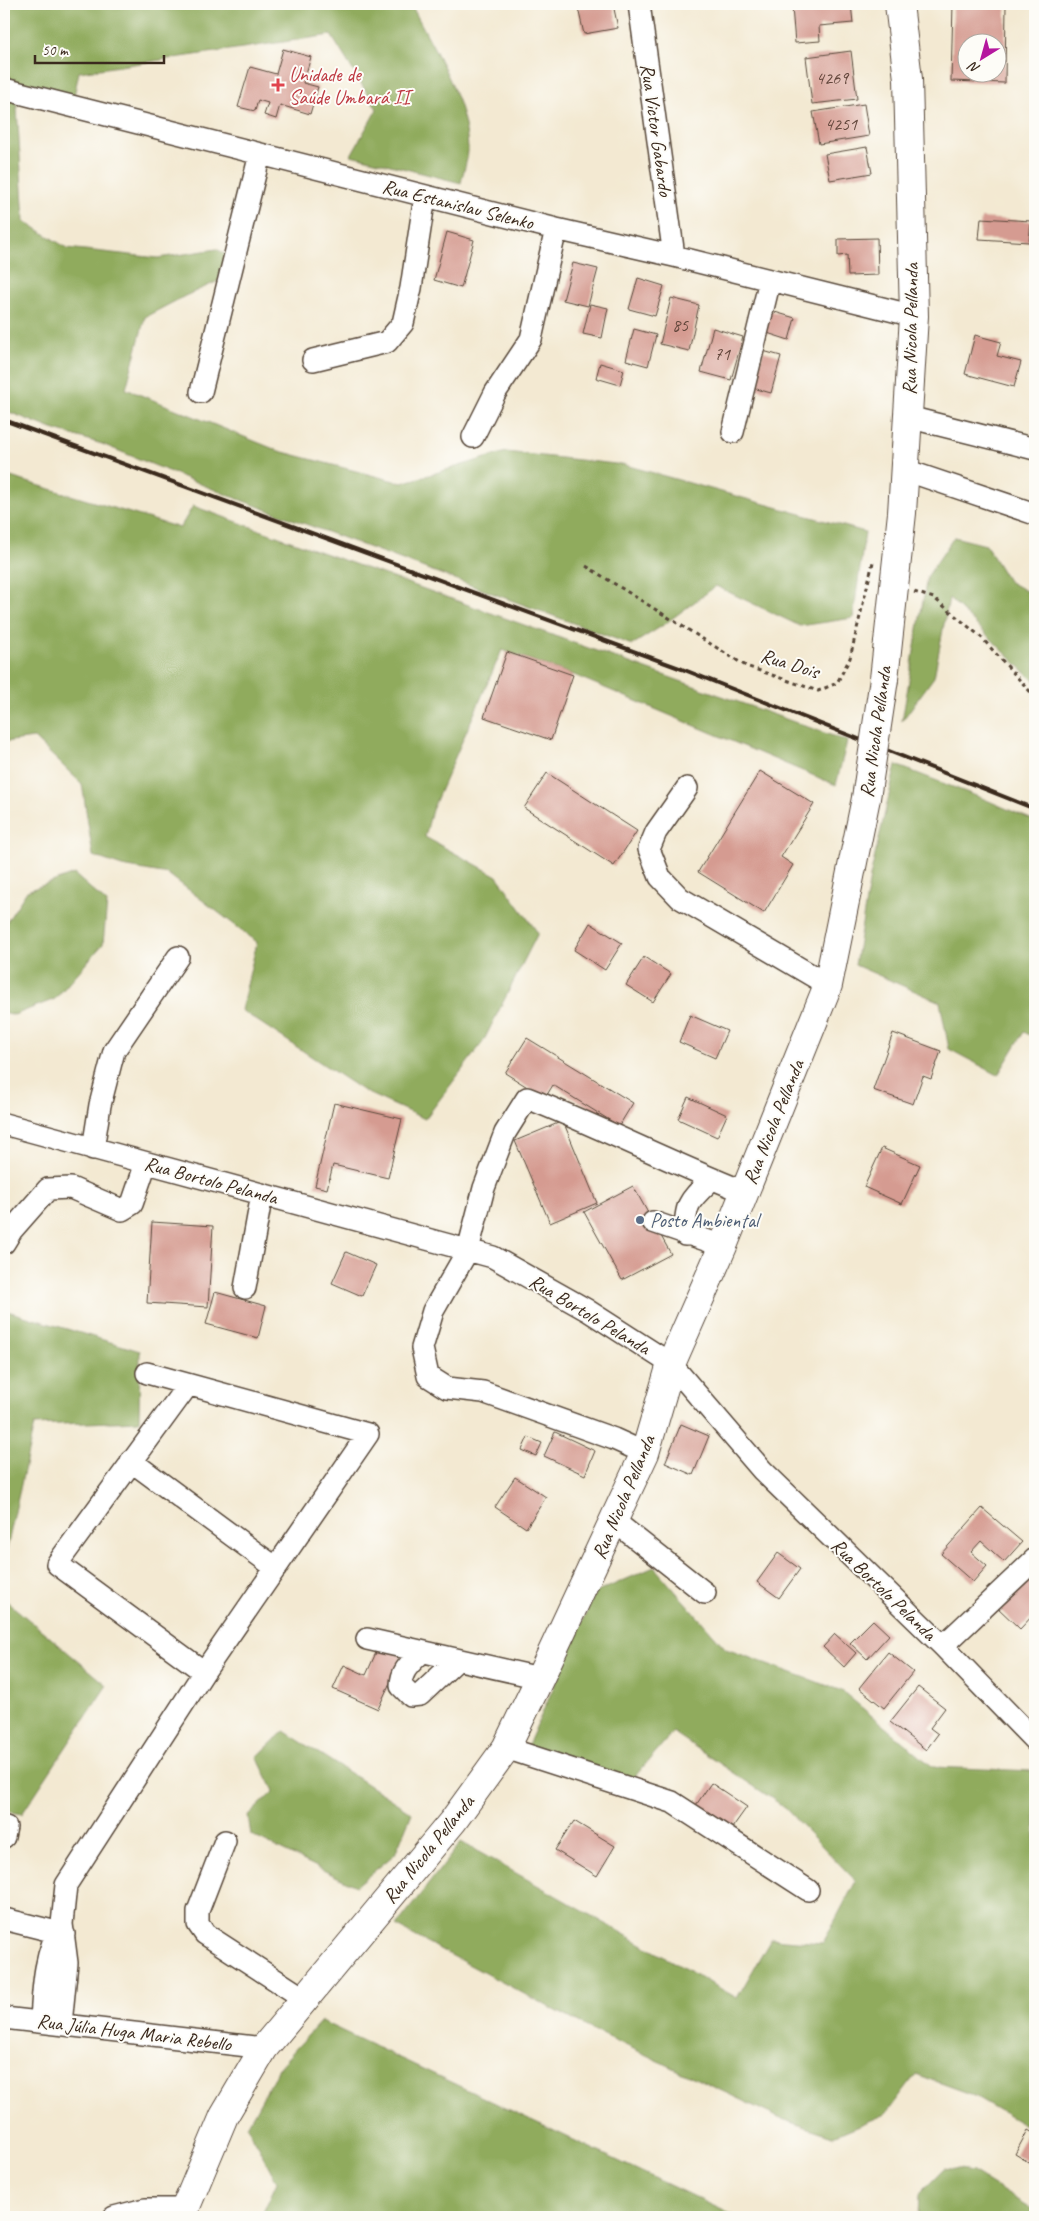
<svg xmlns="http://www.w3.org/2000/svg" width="1039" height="2221" font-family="Caveat,sans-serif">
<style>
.forest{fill:#90ab5d;stroke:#666a3e}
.building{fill:#d59b91;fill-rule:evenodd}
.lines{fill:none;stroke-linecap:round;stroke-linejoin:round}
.minor-casing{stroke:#574739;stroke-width:24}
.major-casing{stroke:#574739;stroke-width:30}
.path{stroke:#574739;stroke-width:3;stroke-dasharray:4 4;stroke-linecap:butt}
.minor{stroke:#fff;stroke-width:21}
.major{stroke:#fff;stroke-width:28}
.rail{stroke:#3b2a1e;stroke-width:4}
.major-bridge-casing{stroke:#574739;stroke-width:30;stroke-linecap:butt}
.major-bridge{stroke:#fff;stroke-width:28}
.health-dot{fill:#e0444e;stroke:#fdfcf7;stroke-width:2}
.service-dot{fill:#5c6f8a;stroke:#fdfcf7;stroke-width:2}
.labels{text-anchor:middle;stroke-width:4;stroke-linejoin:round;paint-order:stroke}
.number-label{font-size:18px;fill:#62463b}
.health-label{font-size:20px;fill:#be3a42;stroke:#fdfcf7;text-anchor:start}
.street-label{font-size:20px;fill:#3b2a1e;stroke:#fdfcf7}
.service-label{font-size:20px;fill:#4e5e75;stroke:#fdfcf7;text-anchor:start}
</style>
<rect width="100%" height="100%" fill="#fdfcf7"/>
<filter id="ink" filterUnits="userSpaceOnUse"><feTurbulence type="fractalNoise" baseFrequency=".02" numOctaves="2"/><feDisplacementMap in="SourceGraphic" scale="10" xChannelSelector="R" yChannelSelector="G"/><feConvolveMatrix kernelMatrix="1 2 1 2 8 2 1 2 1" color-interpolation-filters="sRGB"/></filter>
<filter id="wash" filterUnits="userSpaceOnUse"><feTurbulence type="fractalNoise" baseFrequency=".0096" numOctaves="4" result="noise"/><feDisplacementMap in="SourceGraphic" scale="20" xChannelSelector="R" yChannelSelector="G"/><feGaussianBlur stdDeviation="1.12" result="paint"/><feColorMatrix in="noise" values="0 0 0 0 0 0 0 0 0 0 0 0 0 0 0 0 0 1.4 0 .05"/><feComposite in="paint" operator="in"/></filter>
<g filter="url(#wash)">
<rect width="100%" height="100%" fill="#f3e9d2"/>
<path class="forest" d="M 4,4 L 411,4 C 433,49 466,97 468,149 C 468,160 463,172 461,183 L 351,155 L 377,109 L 331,35 L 79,72 L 74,96 L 16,91 L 24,221 L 67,248 L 158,258 L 217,249 L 229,257 L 223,279 L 185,296 L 145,317 L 126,389 L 279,451 L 402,483 L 506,452 L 625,465 L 865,532 L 853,618 L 800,626 L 716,586 L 662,626 L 632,645 L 230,496 L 102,444 L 52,429 L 4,410 Z
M 4,475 L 180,528 L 193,506 L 847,741 L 836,785 L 574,675 L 502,650 L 432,810 L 425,837 L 497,876 L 538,933 L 483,1042 L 425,1119 L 365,1092 L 241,1010 L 257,942 L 168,874 L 122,866 L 93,856 L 82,784 L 34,738 L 4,742 Z
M 954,537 L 986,545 L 1008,581 L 1035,596 L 1035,682 L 949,598 L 934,677 L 902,721 L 927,577 Z
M 896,765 L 984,799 L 1035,821 L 1035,1038 L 1024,1032 L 998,1075 L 949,1049 L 940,1002 L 855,965 L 870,877 Z
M 74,874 L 107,903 L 103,944 L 55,999 L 14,1015 L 4,1012 L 4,926 L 27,891 Z
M 4,1310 L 140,1351 L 139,1421 L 34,1425 L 4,1562 Z
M 654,1567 L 726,1649 L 842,1691 L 933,1767 L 1035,1771 L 1035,2131 L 971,2094 L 916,2074 L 886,2114 L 833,2136 L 779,2118 L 581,2024 L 396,1926 L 461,1842 L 737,1998 L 771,1939 L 823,1943 L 856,1881 L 783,1806 L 673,1732 L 631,1781 L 525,1752 L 595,1593 Z
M 4,1599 L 107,1685 L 22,1814 L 4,1811 Z
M 284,1731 L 412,1813 L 395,1854 L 356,1886 L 251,1835 L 248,1816 L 274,1791 L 257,1757 Z
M 321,2021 L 737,2217 L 261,2217 L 277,2182 L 247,2126 L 280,2066 Z
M 945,2168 L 972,2172 L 1035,2211 L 1035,2217 L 919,2217 L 920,2193 Z"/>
<g id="blocks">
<path class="building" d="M 600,4 L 613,4 L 618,28 L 584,34 L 578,8 Z
M 827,4 L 851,4 L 853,23 L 819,26 L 820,41 L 795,43 L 792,7 Z
M 953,4 L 1006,4 L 1005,83 L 951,81 ZM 966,42 L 996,42 L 996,72 L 966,72 Z
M 283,49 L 311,57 L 303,83 L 318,87 L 310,114 L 280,105 L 276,119 L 264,115 L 268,103 L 258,100 L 255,111 L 238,107 L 250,67 L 276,74 Z
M 851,51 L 857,99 L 812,104 L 806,57 Z
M 864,104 L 869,136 L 819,144 L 813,112 Z
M 867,147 L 872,173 L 830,180 L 825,154 Z
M 981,218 L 1031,221 L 1029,242 L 979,239 Z
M 447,232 L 474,240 L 461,288 L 434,280 Z
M 877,238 L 878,275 L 848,276 L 847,255 L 838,256 L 838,239 Z
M 573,263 L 598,269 L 588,306 L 563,300 Z
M 638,278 L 664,286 L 655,316 L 629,309 Z
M 671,298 L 699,305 L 689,351 L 660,344 Z
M 590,304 L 608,308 L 602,338 L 583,334 Z
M 768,310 L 795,318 L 789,340 L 761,331 Z
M 713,328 L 743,337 L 731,380 L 701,372 Z
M 634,329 L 656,335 L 648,366 L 626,360 Z
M 975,335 L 1001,342 L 997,356 L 1021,362 L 1014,387 L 965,374 Z
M 763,351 L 781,356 L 771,393 L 753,388 Z
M 600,363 L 624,370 L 620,385 L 596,378 Z
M 507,652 L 573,675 L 551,740 L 484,717 Z
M 760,771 L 814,804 L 781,857 L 793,865 L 764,913 L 698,872 Z
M 547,773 L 637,831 L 614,866 L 524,808 Z
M 590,923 L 622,943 L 605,970 L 574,950 Z
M 644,957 L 671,974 L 653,1002 L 626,985 Z
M 690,1015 L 727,1031 L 715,1058 L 679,1042 Z
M 893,1033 L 941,1051 L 931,1079 L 923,1076 L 913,1104 L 873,1090 Z
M 527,1038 L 633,1103 L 619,1126 L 553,1085 L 545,1098 L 505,1073 Z
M 688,1097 L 727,1115 L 717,1137 L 678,1119 Z
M 334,1103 L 402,1119 L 388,1178 L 333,1165 L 327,1189 L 315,1186 Z
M 563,1121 L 597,1203 L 550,1223 L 515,1141 Z
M 882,1148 L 920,1165 L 902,1204 L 864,1187 Z
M 633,1186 L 671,1254 L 622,1280 L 584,1212 Z
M 152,1222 L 213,1226 L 208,1307 L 147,1303 Z
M 346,1252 L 376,1265 L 362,1296 L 332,1283 Z
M 215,1292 L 266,1306 L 258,1338 L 206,1324 Z
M 681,1424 L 709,1436 L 693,1475 L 665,1463 Z
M 555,1432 L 595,1451 L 585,1475 L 544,1456 Z
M 528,1437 L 542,1443 L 536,1456 L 522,1450 Z
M 515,1477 L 546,1497 L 526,1528 L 495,1507 Z
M 982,1508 L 1022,1542 L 1004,1562 L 981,1541 L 971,1552 L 987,1566 L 973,1582 L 941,1554 Z
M 778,1553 L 800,1569 L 779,1598 L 757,1582 Z
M 1029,1571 L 1035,1577 L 1035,1613 L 1020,1629 L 995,1605 Z
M 873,1620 L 889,1635 L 867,1659 L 850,1643 Z
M 835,1634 L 856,1653 L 844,1667 L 823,1647 Z
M 379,1646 L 402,1656 L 378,1709 L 333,1689 L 344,1665 L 366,1675 Z
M 888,1652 L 913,1672 L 884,1708 L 859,1688 Z
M 918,1687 L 945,1708 L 930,1728 L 938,1734 L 926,1750 L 890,1722 Z
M 711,1783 L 747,1807 L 727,1835 L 692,1811 Z
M 574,1821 L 615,1846 L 597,1876 L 555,1850 Z
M 1028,2130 L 1035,2134 L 1035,2166 L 1015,2154 Z"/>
</g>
</g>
<g filter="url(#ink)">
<use href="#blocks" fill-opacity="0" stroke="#574739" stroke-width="1"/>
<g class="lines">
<defs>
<path id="minor" d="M 639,4 L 674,256
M 4,89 L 556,229 L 674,256 L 914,316
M 313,360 L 387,342 L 403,323 L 411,288 L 425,196
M 201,392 L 260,154
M 908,417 L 1035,449
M 733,432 L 770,280
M 473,437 L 495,393 L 531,339 L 556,229
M 905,470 L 1035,514
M 687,788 L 656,832 L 649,849 L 660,877 L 680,898 L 828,985
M 4,1124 L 493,1257 L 587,1310 L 671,1364 L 762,1470 L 943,1646 L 1035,1741
M 93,1149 L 100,1105 L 114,1051 L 178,957
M 653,1222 L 723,1246
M 685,1235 C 685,1202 689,1201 712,1179
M 4,1243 L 12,1230 L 48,1189 L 71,1188 L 122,1210 L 132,1204 L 146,1163
M 245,1288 L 262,1194
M 188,1385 L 57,1564 L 204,1672
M 645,1453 L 614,1439 L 483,1392 L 447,1388 L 428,1376 L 422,1348 L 433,1311 L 468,1250 L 484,1188 L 505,1133 L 527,1098 C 601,1127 671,1163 745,1192
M 131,1461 L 276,1568
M 614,1521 L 705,1593
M 367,1639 L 540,1678
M 943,1646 L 1035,1559
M 422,1652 C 411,1663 401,1670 401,1686 L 411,1696 L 420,1695 L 456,1661
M 506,1748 L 672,1802 L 808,1890
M 4,1837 L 6,1827
M 225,1841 L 198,1911 L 198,1924 L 205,1934 L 305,1999
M 4,1919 L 64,1934
M 4,2018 L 264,2048
M 41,2021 C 43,1988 44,1953 62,1924
M 61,2024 L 67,1963 L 62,1924 L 66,1885 L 204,1672 L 368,1434 L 147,1373
M 114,2217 L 145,2209 L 185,2209"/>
<path id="major" d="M 884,679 L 902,513 L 914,316 L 908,79 L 899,4
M 183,2217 L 185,2209 L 224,2116 L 264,2048 L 453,1821 L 506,1748 L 540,1678 L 645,1453 L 671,1364 L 723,1246 L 828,985 L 866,798"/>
</defs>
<use href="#minor" class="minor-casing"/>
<use href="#major" class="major-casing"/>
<path class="path" d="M 586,566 L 746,666 L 818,691 L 837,683 L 850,658 L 873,562
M 914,592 L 934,598 L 981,637 L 1035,697"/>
<use href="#minor" class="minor"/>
<use href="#major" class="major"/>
<path class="rail" d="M 4,420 L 682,669 L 1035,809"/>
<defs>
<path id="major-bridge" d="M 866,798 L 884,679"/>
</defs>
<use href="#major-bridge" class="major-bridge-casing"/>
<use href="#major-bridge" class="major-bridge"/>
</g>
</g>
<path class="health-dot" d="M275.5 77.5h5v5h5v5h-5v5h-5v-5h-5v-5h5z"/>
<circle class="service-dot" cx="640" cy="1220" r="5"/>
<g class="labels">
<g class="number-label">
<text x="832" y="84">4269</text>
<text x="841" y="130">4251</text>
<text x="680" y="331">85</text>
<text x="722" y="360">71</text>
</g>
<g class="health-label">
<text x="289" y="81">Unidade de<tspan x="289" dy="23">Saúde Umbará II</tspan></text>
</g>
<g class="street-label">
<text transform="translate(657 130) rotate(82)" y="7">Rua Victor Gabardo</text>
<text transform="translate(458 204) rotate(14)" y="7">Rua Estanislau Selenko</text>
<text transform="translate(910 329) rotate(-89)" y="7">Rua Nicola Pellanda</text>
<text transform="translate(790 663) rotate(17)" y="7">Rua Dois</text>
<text transform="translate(875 732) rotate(-82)" y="7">Rua Nicola Pellanda</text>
<text transform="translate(773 1122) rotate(-68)" y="7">Rua Nicola Pellanda</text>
<text transform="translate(211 1180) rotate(15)" y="7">Rua Bortolo Pelanda</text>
<text transform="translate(590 1314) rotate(31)" y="7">Rua Bortolo Pelanda</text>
<text transform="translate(623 1497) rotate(-67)" y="7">Rua Nicola Pellanda</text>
<text transform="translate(884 1589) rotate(44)" y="7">Rua Bortolo Pelanda</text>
<text transform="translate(428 1849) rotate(-51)" y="7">Rua Nicola Pellanda</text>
<text transform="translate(134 2032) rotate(7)" y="7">Rua Júlia Huga Maria Rebello</text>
</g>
<g class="service-label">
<text x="650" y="1227">Posto Ambiental</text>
</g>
</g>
<rect width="1039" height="2221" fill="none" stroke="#fdfcf7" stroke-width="20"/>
<g transform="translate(982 58) rotate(217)"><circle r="24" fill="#fdfcf7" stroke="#afa8a0"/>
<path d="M0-4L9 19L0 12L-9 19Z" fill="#b5179e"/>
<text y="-8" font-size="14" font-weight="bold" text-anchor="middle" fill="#3b2a1e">N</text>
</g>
<path d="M35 55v8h129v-8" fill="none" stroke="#3b2a1e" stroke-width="2.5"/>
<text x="42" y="55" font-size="15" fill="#3b2a1e" stroke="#fdfcf7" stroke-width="4" paint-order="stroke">50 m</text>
</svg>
